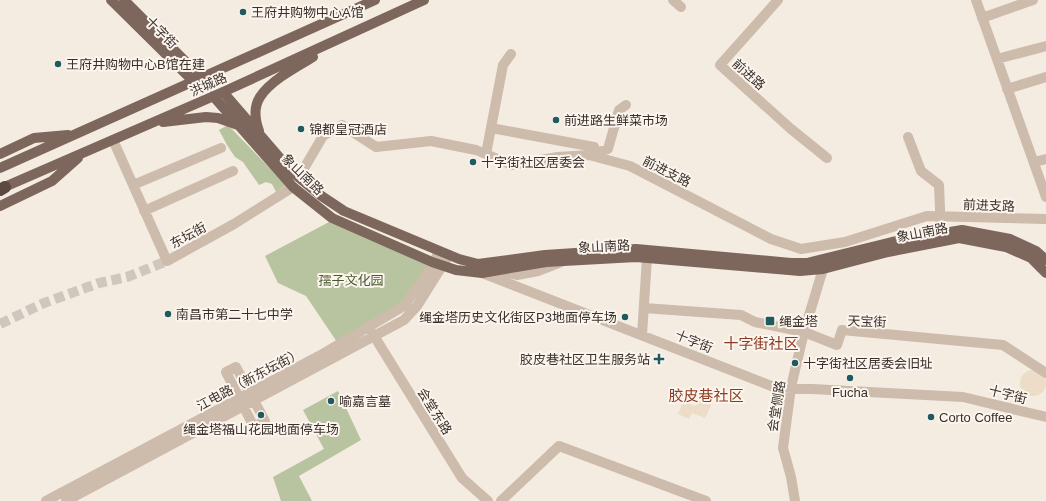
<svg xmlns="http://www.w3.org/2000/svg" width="1046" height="501" font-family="Arial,'Noto Sans SC',sans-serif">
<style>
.green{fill:#b8c4a0}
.plaza{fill:#ecdcc8}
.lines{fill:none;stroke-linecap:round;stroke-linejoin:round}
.minor-tunnel{stroke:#cfc6bd;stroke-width:10;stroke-dasharray:10 5;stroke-linecap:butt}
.minor{stroke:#cdbbac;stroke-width:10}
.major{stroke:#7d675c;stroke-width:10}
.highway{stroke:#5c4a42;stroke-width:12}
.poi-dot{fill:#1f5a5e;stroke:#fbf5ee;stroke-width:1.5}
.labels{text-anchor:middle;stroke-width:4;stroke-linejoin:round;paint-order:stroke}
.poi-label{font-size:13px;fill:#3b302b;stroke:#fbf5ee;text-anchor:start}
.street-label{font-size:13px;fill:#3b302b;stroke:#fbf5ee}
.park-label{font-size:13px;fill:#4a5a2e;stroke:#fbf5ee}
.quarter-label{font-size:15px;fill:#8c3b22;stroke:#fbf5ee}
</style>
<rect width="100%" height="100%" fill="#f4ebe1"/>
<path class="green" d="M 228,125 L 286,185 L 276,192 L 272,184 L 266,182 L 259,185 L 243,162 L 235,157 L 227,145 L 219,130 Z
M 331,221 L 429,265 L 402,304 L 337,342 L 306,296 L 278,283 L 265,256 Z
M 338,391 L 361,440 L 299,476 L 312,501 L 281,501 L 273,477 L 324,449 L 303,410 Z"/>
<path class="plaza" d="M1020 383a13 13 0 1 1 26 0a13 13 0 1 1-26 0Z
M 698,399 L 711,405 L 705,418 L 692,413 L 689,419 L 678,414 L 683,401 L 695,406 Z"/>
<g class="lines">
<path class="minor-tunnel" d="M 0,324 L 44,303 L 99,283 L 127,277 L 167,261"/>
<path class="minor" d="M 673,0 L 681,7
M 778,0 L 720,65 L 791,129 L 827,158
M 976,0 L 1046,197
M 982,18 L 1033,0
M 997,59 L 1046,46
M 1007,89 L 1046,77
M 491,128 L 594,147 L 595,153
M 908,137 L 921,171 L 939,185 L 941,233
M 113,140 L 167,261 L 234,224 L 293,187
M 486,154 L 503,65 L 511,54
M 590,155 L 608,149 L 619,110 L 626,105
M 1034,162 L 1046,159
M 299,177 L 323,136 L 342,125 L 376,147 L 431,141 L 476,150 L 512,165 L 558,157 L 589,155 L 630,166 L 771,239 L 801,249 L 845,242 L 927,216 L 1046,219
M 133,185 L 221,148
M 144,211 L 233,171
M 498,270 L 517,275 L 538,271 L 561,262
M 482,273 L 774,387 L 963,397 L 1046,417
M 644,308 L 741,315 L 755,322 L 804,332 L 837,345 L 842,330 L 1003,345 L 1046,373
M 371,331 L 462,478 L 488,501
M 642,335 L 647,258
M 236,367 L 265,421 L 254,427 L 226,372 Z
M 46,501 L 319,356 L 404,306 L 433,265 L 439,251
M 66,501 L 404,320 L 417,306 L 449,255
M 501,501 L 559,446 L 706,501
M 795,501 L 791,477 L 783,448 L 791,387 L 804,332 L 823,269"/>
<path class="major" d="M 111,0 L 194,82
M 124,0 L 202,78
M 223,92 L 292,172 L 320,195 L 344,211 L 459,259 L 478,264 L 545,255 L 636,249 L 791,263 L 807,263 L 892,242 L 962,230 L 1010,239 L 1036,251 L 1046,260
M 213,96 L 293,187 L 332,218 L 432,262 L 456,270 L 482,273 L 546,262 L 636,257 L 800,271 L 823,269 L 888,252 L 959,238 L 1006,247 L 1031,258 L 1046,273
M 163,122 L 206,117 L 218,118 L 238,125
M 259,131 C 255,120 253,108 260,97 C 270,81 296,67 313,57
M 0,154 L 34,138 L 68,135
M 0,168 L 375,0
M 0,189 L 223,92 L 424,0
M 0,206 L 52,181 L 78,158"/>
<path class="highway" d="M 0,190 L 5,187"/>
</g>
<g class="poi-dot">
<circle cx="243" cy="12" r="4"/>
<circle cx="58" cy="64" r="4"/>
<circle cx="556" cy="120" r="4"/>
<circle cx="301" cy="129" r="4"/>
<circle cx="473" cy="162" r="4"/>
<circle cx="168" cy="314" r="4"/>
<circle cx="625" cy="317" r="4"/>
<rect x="765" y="316" width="10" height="10" rx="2"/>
<path d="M657 353h4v4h4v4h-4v4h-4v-4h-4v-4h4z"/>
<circle cx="795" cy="363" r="4"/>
<circle cx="850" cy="378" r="4"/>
<circle cx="331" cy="401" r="4"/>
<circle cx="261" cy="415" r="4"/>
<circle cx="931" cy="417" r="4"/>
</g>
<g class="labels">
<g class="poi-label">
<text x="251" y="17">王府井购物中心A馆</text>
<text x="66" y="69">王府井购物中心B馆在建</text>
<text x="564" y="125">前进路生鲜菜市场</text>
<text x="309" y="134">锦都皇冠酒店</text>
<text x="481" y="167">十字街社区居委会</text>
<text x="176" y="319">南昌市第二十七中学</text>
<text x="617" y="322" text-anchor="end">绳金塔历史文化街区P3地面停车场</text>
<text x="779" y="326">绳金塔</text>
<text x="650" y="364" text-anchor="end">胶皮巷社区卫生服务站</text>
<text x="803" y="368">十字街社区居委会旧址</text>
<text x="850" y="397" text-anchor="middle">Fucha</text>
<text x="339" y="406">喻嘉言墓</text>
<text x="939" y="422">Corto Coffee</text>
<text x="261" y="434" text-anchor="middle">绳金塔福山花园地面停车场</text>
</g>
<g class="street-label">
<text transform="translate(162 32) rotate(45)" y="5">十字街</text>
<text transform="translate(749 74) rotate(42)" y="5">前进路</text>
<text transform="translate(208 84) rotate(-24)" y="5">洪城路</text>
<text transform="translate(667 171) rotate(27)" y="5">前进支路</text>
<text transform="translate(303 174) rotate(44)" y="5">象山南路</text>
<text transform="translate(989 205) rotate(2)" y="5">前进支路</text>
<text transform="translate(922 232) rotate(-11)" y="5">象山南路</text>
<text transform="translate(188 235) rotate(-29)" y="5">东坛街</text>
<text transform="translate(604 246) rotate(-3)" y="5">象山南路</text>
<text transform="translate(867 321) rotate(2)" y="5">天宝街</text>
<text transform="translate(694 341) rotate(22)" y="5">十字街</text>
<text transform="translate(249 379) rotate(-28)" y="5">江电路（新东坛街）</text>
<text transform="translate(1008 394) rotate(14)" y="5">十字街</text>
<text transform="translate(776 406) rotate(-81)" y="5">会堂侧路</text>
<text transform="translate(435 411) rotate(58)" y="5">会堂东路</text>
</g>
<g class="park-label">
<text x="351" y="285">孺子文化园</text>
</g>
<g class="quarter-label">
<text x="761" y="349">十字街社区</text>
<text x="706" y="401">胶皮巷社区</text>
</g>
</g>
</svg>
